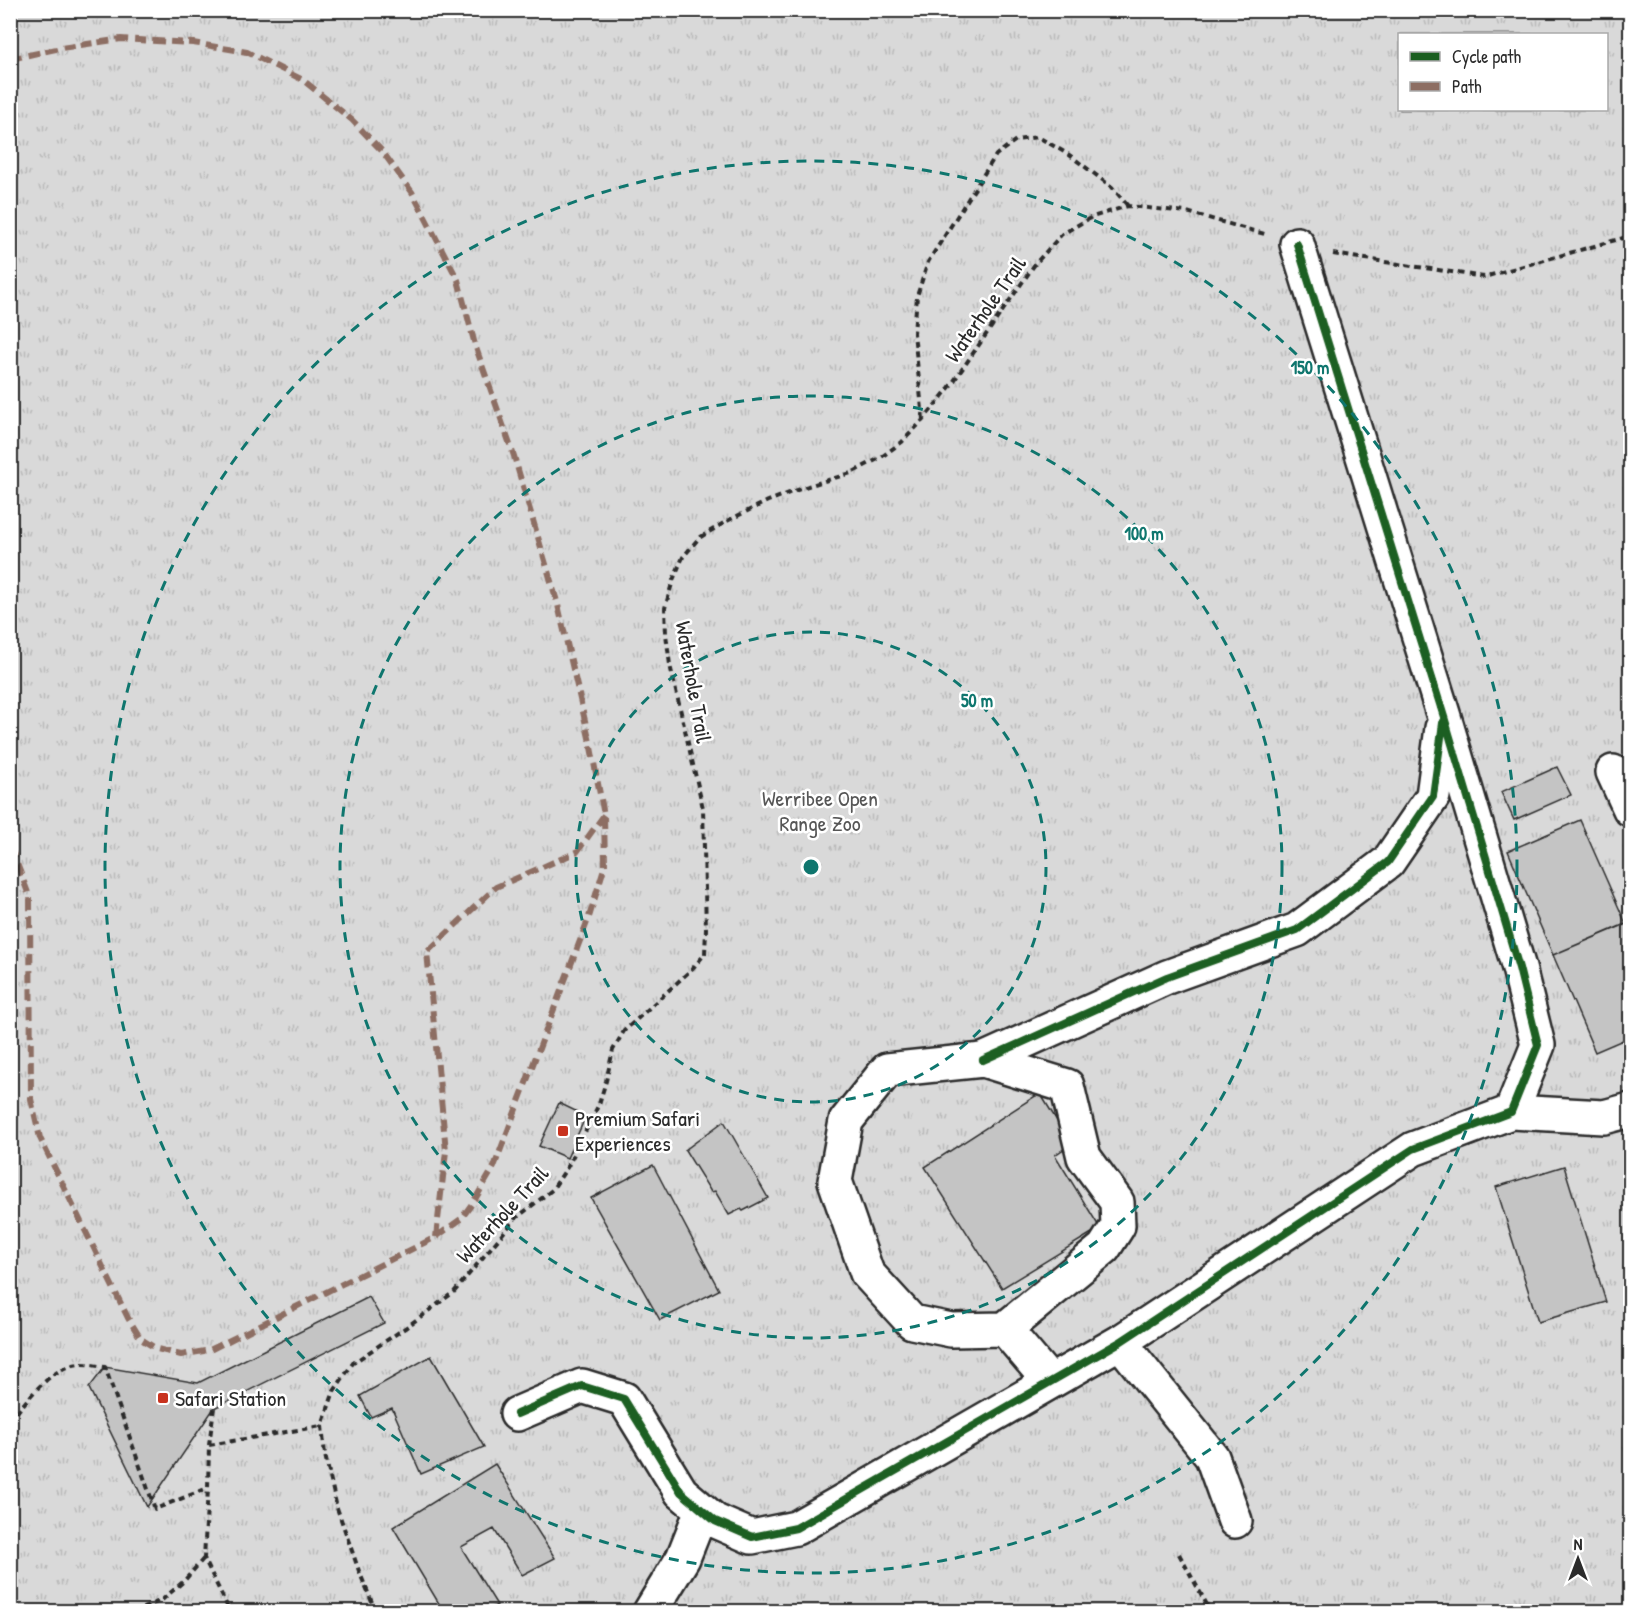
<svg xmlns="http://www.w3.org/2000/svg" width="1641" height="1622" font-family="'Patrick Hand',sans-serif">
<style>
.park{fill:url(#park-tufts);stroke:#828282;stroke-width:1.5;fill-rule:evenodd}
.building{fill:#c4c4c4;stroke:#2b2b2b;stroke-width:1.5}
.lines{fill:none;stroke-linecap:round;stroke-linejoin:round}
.minor-casing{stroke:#2b2b2b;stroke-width:38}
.path{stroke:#2b2b2b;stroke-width:4;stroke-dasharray:6 4.5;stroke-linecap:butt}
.minor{stroke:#fff;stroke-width:33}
.quiet{stroke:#8d6e63;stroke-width:6;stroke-dasharray:12 6;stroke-linecap:butt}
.cycleway-casing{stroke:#fff;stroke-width:11}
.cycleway{stroke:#1b5e20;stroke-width:8}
.ring{fill:none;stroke:#0f766e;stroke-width:3;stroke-dasharray:10 8}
.poi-dot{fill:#c8321e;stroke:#fff;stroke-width:2}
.labels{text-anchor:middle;stroke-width:5;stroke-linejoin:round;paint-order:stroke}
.street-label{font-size:22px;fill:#2b2b2b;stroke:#fff}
.park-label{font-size:22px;fill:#565656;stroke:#fff}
.poi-label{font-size:22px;fill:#2b2b2b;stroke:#fff;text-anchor:start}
.centre{fill:#0f766e;stroke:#fff;stroke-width:3}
.ring-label{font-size:18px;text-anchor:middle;font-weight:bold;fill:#0f766e;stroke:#fff;stroke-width:5;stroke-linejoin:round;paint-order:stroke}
</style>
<defs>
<pattern id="park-tufts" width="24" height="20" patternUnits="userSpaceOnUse" patternTransform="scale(1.5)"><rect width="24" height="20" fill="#d9d9d9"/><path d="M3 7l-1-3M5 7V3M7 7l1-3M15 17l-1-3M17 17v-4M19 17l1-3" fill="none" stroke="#bababa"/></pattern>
</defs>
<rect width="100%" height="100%" fill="#f7f7f7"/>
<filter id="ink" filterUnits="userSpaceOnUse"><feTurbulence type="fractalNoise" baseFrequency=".0167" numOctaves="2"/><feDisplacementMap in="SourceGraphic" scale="12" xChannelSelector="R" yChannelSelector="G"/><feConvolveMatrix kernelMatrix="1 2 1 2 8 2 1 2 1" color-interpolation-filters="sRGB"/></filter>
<g filter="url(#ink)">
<path class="park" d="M 11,11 L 1630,11 L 1630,1611 L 11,1611 ZM 1400,34 L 1606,34 L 1606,110 L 1400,110 Z"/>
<path class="building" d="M 1557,767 L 1571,795 L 1514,820 L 1501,792 Z
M 1580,820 L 1626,924 L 1553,955 L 1508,851 Z
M 1630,922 L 1630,1037 L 1595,1052 L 1553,955 Z
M 1040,1093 L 1071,1144 L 1055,1155 L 1100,1228 L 1002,1288 L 925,1167 Z
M 559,1103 L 586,1116 L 567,1158 L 539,1146 Z
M 724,1121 L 768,1198 L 743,1211 L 741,1209 L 729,1215 L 715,1191 L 711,1192 L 685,1150 Z
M 653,1165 L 719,1290 L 660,1320 L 591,1198 Z
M 1564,1166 L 1606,1302 L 1538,1322 L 1496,1187 Z
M 369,1297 L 384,1323 L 214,1408 L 147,1507 L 89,1388 L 105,1367 L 198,1383 Z
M 431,1356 L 484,1447 L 421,1474 L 392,1408 L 371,1417 L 360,1396 Z
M 495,1464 L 555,1558 L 522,1575 L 494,1529 L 461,1547 L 497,1605 L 485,1612 L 444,1612 L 393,1527 Z"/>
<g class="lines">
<defs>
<path id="minor" d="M 1613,772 L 1630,809
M 983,1060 L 1167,977 L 1297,930 L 1388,862 L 1433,796 L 1442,728
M 1511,1112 L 1604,1117 L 1630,1110
M 1005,1329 L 1104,1248 L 1118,1226 L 1117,1202 L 1084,1157 L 1067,1086 L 983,1060 L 887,1070 L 846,1121 L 835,1181 L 867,1273 L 912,1322 L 951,1330 L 1005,1329 L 1050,1382
M 1120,1342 L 1212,1457 L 1235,1521
M 517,1414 L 582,1386 L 624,1399 L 681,1492 L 715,1521 L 752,1537 L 796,1528 L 1120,1342 L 1413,1149 L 1511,1112 L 1538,1045 L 1519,968 L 1444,717 L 1297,244
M 650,1612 L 683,1558 L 702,1510"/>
</defs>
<use href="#minor" class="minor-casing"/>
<path class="path" d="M 1333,254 L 1484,277 L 1630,236
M 923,419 L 914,333 L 917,296 L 928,262 L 996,155 L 1016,140 L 1038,137 L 1068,154 L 1112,187 L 1128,206
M 214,1408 L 209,1445 L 208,1488 L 204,1558 L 230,1612
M 10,1421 C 27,1400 53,1364 82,1364 C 89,1364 98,1366 105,1367 L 155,1509 L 208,1488
M 209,1445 L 322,1426
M 1179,1554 L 1211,1612
M 133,1612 L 162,1600 L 184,1581 L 204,1558
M 376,1612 L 359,1571 L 337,1508 L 325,1455 L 322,1426 L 334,1391 L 353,1363 L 408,1326 L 454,1292 L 515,1219 L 552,1190 L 568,1166 L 599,1104 L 606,1081 L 613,1050 L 624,1031 L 691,970 L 705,954 L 706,929 L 703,808 L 670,665 L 666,634 L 665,608 L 673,580 L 683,557 L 699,538 L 727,521 L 768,501 L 808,486 L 851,473 L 880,458 L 902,442 L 923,420 L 949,388 L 1035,264 L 1062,234 L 1092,217 L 1128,206 L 1187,212 L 1268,235"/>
<use href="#minor" class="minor"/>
<path class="quiet" d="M 10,59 L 61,48 L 121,39 L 193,43 L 247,52 L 303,80 L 352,120 L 382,151 L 412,192 L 458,280 L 475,345 L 514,456 L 558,605 L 590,742 L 604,815 L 605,865 L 589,917 L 494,1167 L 474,1201 L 461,1219 L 436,1237 L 210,1350 L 181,1355 L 157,1349 L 141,1339 L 128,1318 L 40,1138 L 31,1099 L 30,898 L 13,853 L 10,849
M 436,1237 L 446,1151 L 427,952 L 496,887 L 577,852 L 604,815"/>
<defs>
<path id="cycleway" d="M 983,1060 L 1167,977 L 1297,930 L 1388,862 L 1433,796 L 1443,723
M 517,1414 L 582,1386 L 624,1399 L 681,1492 L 715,1521 L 752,1537 L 796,1528 L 1120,1342 L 1413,1149 L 1511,1112 L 1538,1045 L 1519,968 L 1444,717 L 1297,244"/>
</defs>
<use href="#cycleway" class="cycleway-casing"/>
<use href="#cycleway" class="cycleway"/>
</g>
</g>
<g class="ring">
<circle cx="811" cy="867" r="235"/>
<circle cx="811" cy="867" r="471"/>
<circle cx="811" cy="867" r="706"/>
</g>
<g class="poi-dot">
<rect x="557" y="1125" width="12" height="12" rx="3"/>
<rect x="157" y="1392" width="12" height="12" rx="3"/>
</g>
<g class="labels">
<g class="street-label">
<text transform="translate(985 309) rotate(-55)" y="8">Waterhole Trail</text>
<text transform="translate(694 682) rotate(80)" y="8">Waterhole Trail</text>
<text transform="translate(502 1214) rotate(-47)" y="8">Waterhole Trail</text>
</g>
<g class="park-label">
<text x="820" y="806">Werribee Open<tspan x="820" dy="25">Range Zoo</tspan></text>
</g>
<g class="poi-label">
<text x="575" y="1126">Premium Safari<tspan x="575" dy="25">Experiences</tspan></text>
<text x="175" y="1406">Safari Station</text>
</g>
</g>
<circle cx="811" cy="867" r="9" class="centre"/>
<g class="ring-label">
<text x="1310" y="374">150 m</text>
<text x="1144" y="540">100 m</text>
<text x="977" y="707">50 m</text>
</g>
<rect width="1641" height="1622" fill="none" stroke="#fff" stroke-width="36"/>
<rect x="18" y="18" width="1605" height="1586" fill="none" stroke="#2b2b2b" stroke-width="2" filter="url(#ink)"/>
<rect x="1398" y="33" width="210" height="78" fill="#ffffff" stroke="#aaaaaa" stroke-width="1.5"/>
<rect x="1410" y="52" width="30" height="9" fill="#1b5e20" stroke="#aaaaaa" stroke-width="1.5"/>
<text x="1452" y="63" font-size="18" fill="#2b2b2b">Cycle path</text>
<rect x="1410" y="82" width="30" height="9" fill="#8d6e63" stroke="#aaaaaa" stroke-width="1.5"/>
<text x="1452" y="93" font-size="18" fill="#2b2b2b">Path</text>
<g transform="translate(1578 1559)" stroke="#ffffff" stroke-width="4.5" paint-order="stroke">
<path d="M0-4.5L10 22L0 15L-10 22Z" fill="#2b2b2b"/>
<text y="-9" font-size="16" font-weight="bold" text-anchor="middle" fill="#2b2b2b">N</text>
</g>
</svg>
